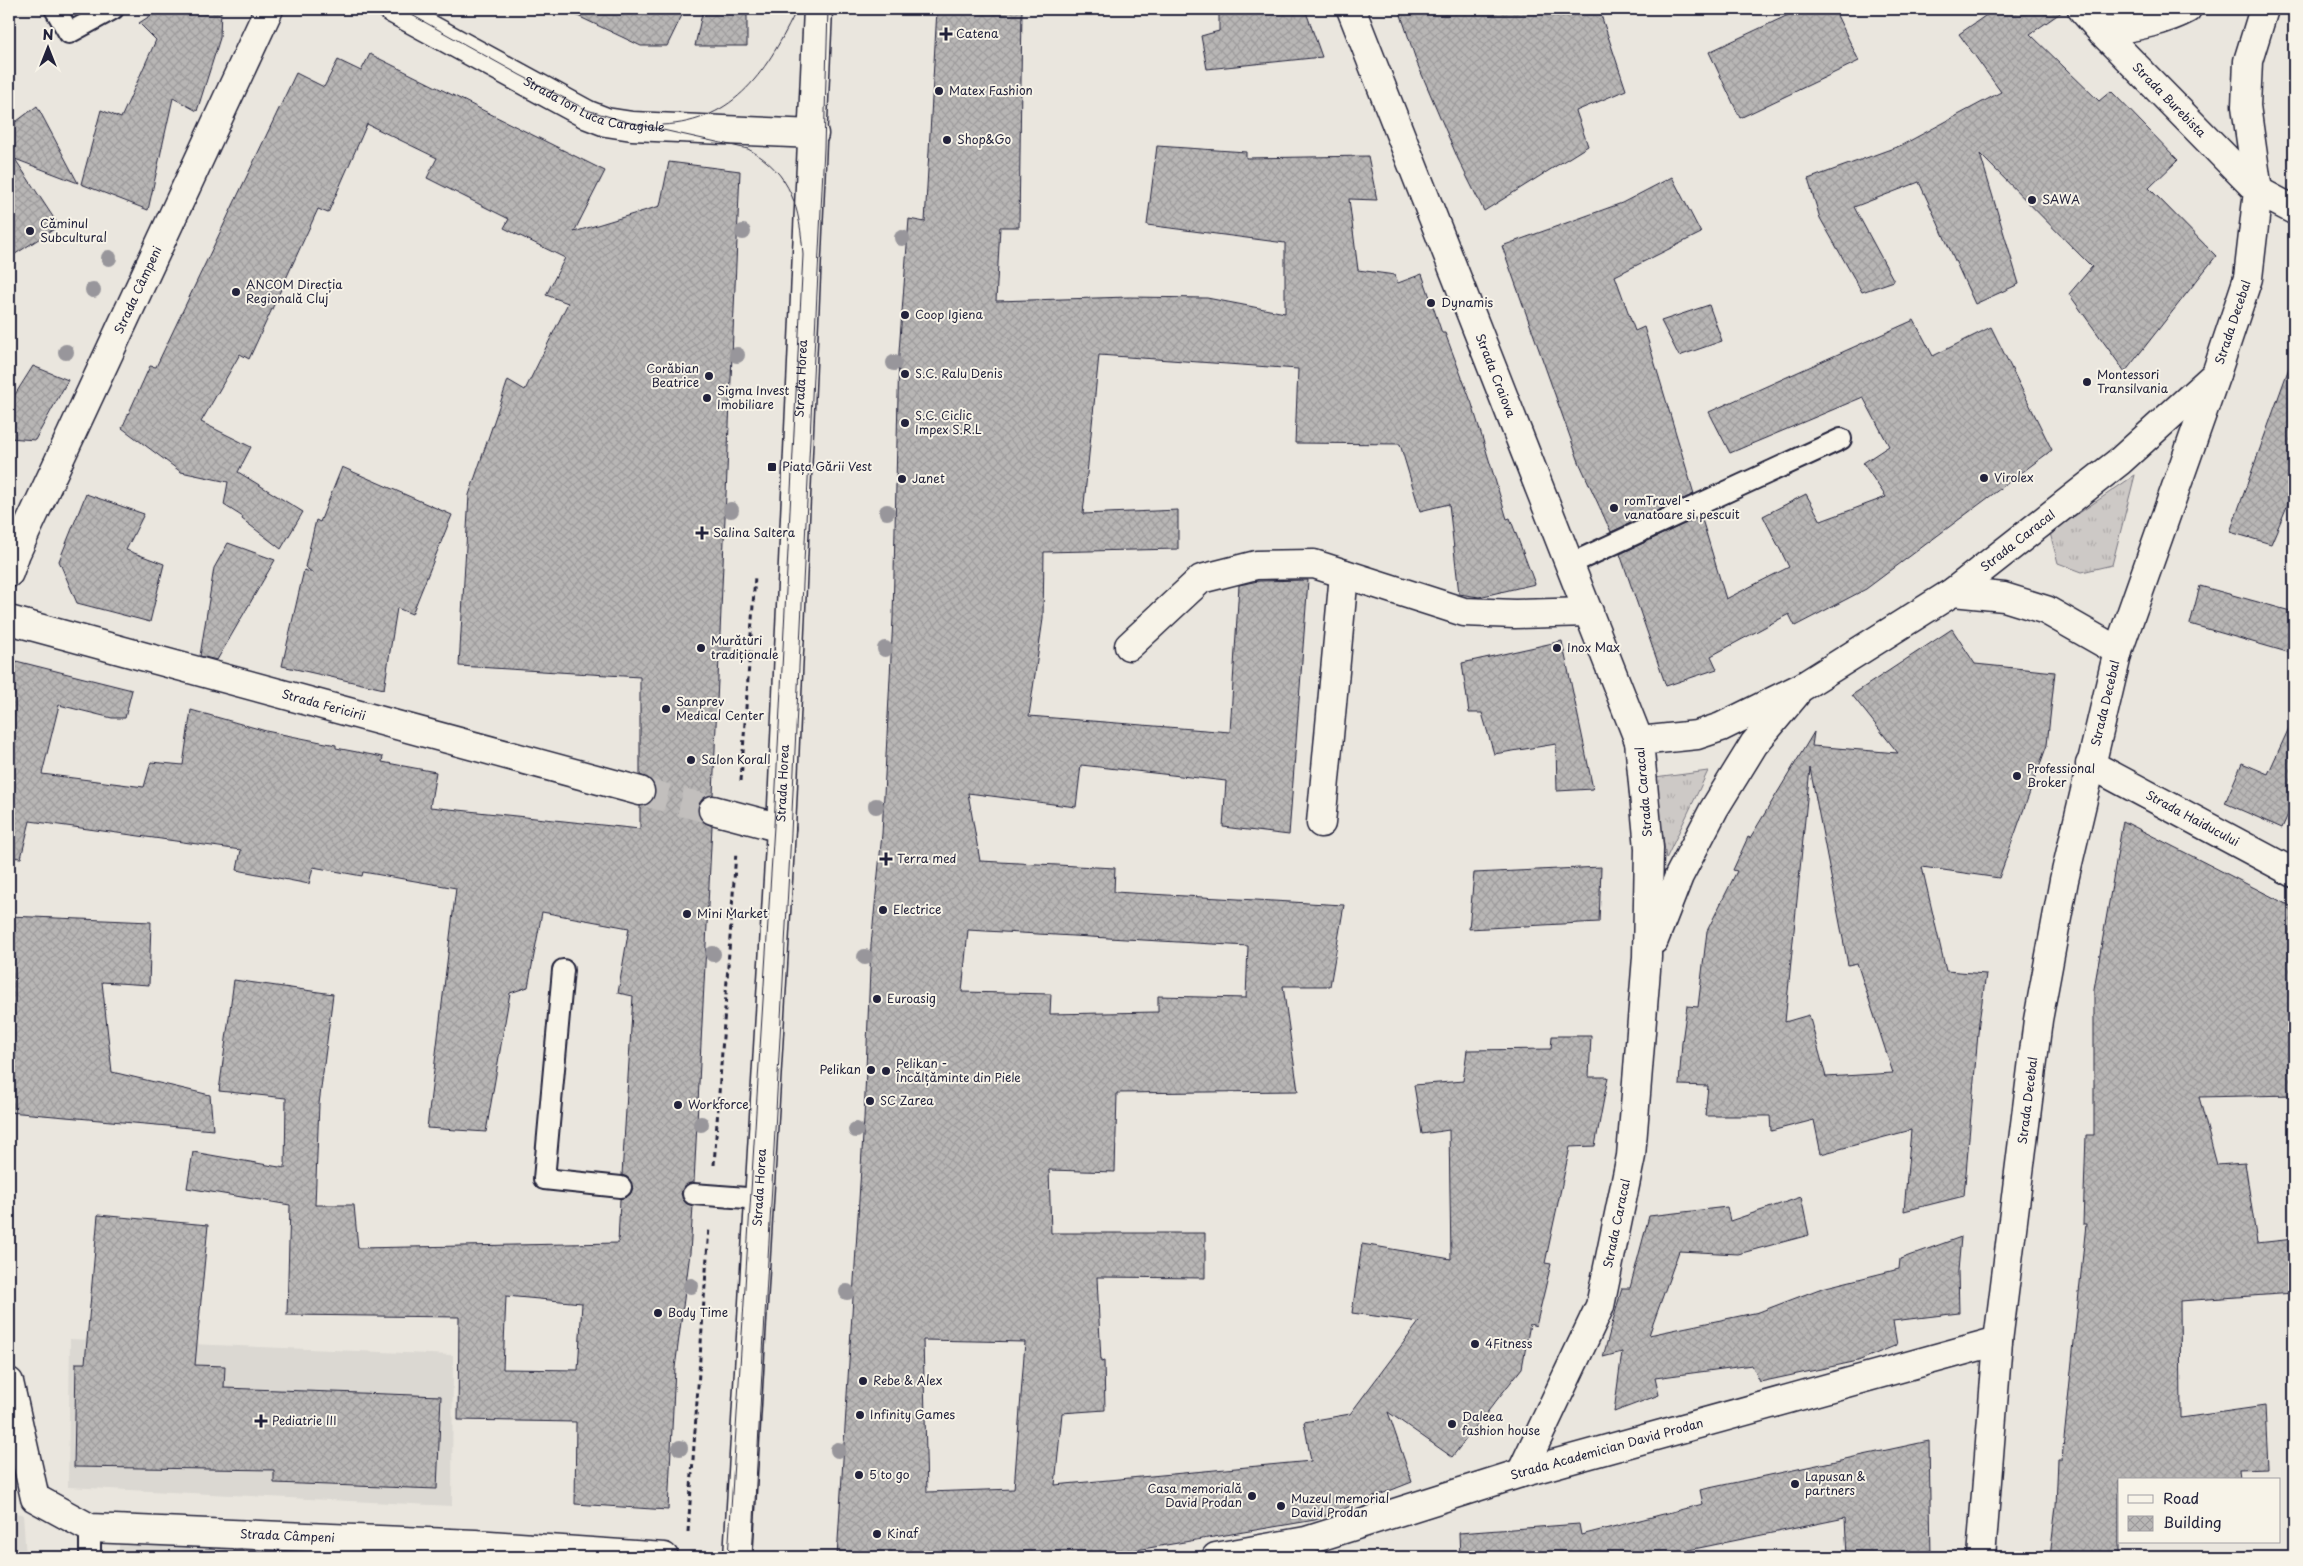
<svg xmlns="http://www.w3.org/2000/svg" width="2303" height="1566" font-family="'Playpen Sans',sans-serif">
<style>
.built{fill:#dbd8d2}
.grass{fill:url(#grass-tufts);stroke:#787680}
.building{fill:url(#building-cross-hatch);stroke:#22223b;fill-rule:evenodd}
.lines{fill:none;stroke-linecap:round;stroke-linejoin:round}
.street-tunnel{stroke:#c2bfbd;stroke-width:28;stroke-dasharray:28 14;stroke-linecap:butt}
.lane-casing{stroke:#22223b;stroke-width:24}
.street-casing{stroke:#22223b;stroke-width:31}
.secondary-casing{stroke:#22223b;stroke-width:31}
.primary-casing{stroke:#22223b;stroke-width:31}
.path{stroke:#22223b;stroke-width:3;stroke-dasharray:5 4;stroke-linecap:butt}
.lane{stroke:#f7f3e8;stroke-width:20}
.street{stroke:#f7f3e8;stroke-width:28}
.secondary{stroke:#f7f3e8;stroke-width:28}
.primary{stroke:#f7f3e8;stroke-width:28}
.tram{stroke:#22223b;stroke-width:1}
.tree{fill:#98969b}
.poi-dot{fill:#22223b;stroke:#f7f3e8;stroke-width:2}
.labels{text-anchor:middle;stroke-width:4;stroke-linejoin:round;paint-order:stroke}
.poi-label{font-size:12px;fill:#22223b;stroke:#f7f3e8;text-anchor:start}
.street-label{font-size:12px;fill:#22223b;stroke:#f7f3e8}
</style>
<defs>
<pattern id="grass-tufts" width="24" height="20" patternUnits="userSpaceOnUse" patternTransform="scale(1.25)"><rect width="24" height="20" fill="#cdc9c6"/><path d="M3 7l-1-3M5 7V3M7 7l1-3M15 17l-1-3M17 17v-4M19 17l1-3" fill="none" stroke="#b0acab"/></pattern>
<pattern id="building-cross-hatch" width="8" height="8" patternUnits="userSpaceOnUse" patternTransform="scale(1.25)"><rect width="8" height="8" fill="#b8b6b5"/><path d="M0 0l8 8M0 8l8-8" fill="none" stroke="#9e9c9d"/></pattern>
</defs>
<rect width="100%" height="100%" fill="#eae6de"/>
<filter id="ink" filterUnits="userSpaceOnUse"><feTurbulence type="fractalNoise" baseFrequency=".02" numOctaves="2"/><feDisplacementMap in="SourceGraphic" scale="10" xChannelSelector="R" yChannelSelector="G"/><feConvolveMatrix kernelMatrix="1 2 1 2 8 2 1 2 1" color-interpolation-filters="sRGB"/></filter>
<g filter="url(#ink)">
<path class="built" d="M 70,1339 L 453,1355 L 452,1506 L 68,1487 Z
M 9,1513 L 23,1514 L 26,1557 L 9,1557 Z
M 119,1539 L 472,1557 L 119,1557 Z"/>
<path class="grass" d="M 2135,475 L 2112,565 L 2082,572 L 2058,563 L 2050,533 Z
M 1708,771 L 1666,859 L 1655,778 Z"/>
<path class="building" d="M 161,9 L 221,9 L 220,38 L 197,111 L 173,98 L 148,210 L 81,184 L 101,110 L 121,118 L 156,40 L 139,23 Z
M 563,9 L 685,9 L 667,46 L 641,46 Z
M 703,9 L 747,9 L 747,46 L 695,46 Z
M 937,9 L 1022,9 L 1019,227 L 1000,227 L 996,301 L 1129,297 L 1207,298 L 1285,313 L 1285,243 L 1147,225 L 1157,146 L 1246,152 L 1246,158 L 1368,156 L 1377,200 L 1349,199 L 1358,270 L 1395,275 L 1398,283 L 1422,274 L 1442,333 L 1445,333 L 1472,404 L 1507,519 L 1510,518 L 1535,584 L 1479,597 L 1459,594 L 1449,504 L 1420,511 L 1400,444 L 1295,443 L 1298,369 L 1099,355 L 1083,514 L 1178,510 L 1178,549 L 1044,552 L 1043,619 L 1029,716 L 1230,732 L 1239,585 L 1258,581 L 1308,580 L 1289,835 L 1223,827 L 1226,781 L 1081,765 L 1076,807 L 968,793 L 980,861 L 1115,868 L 1114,892 L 1344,905 L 1330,986 L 1283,986 L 1298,1091 L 1117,1093 L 1115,1172 L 1049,1170 L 1051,1233 L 1205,1233 L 1205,1278 L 1097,1277 L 1101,1362 L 1104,1361 L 1105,1410 L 1062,1413 L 1055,1485 L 1311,1461 L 1304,1422 L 1350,1414 L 1419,1322 L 1352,1313 L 1362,1244 L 1451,1259 L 1449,1130 L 1422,1134 L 1414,1085 L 1463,1081 L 1467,1050 L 1551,1049 L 1552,1036 L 1591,1036 L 1589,1077 L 1608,1077 L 1595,1146 L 1570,1147 L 1545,1263 L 1551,1264 L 1536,1326 L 1530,1324 L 1522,1368 L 1452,1457 L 1388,1412 L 1412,1482 L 1315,1520 L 1095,1557 L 837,1557 L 864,1119 L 871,945 L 882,834 L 893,618 L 899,352 L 909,219 L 925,222 ZM 968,930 L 1248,946 L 1246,998 L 1158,996 L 1158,1012 L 1050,1014 L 1051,994 L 962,992 ZM 923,1340 L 1025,1342 L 1014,1489 L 927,1492 Z
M 1219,9 L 1305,9 L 1322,57 L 1207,69 L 1201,36 L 1219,31 Z
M 1399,9 L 1599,9 L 1626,90 L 1576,111 L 1588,146 L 1484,211 L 1458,159 L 1417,63 Z
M 1801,9 L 1834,9 L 1859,61 L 1740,118 L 1709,52 Z
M 1995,9 L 2066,9 L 2030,34 L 2099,101 L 2111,91 L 2178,160 L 2149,188 L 2216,256 L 2125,372 L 2069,294 L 2092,267 L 1980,154 L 2019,284 L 1975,304 L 1919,182 L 1854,207 L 1894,281 L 1862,292 L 1820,218 L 1808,179 L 1902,145 L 2001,92 L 1959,34 Z
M 370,54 L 605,171 L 574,232 L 660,206 L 669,162 L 740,171 L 713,795 L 702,799 L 698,806 L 698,814 L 702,821 L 712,826 L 694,1182 L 684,1187 L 681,1194 L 686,1203 L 693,1206 L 690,1253 L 675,1368 L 668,1510 L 575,1504 L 576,1422 L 458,1420 L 459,1317 L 287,1315 L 290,1205 L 187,1188 L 193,1152 L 285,1168 L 286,1098 L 219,1091 L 234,980 L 333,994 L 319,1104 L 315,1205 L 354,1205 L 358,1248 L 618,1243 L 620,1199 L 630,1194 L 633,1188 L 628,1178 L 622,1175 L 633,996 L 618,993 L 629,928 L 542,912 L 528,987 L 510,993 L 486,1132 L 427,1128 L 456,888 L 363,872 L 362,876 L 313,867 L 309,884 L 237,870 L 241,850 L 30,821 L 21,858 L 9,857 L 9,705 L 16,661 L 132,690 L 125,718 L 112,718 L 59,705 L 42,774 L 144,787 L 151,762 L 183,765 L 191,710 L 266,731 L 336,745 L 336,748 L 383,757 L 382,762 L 436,772 L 430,807 L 640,829 L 640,806 L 651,802 L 655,795 L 655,787 L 651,780 L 640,775 L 640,677 L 459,666 L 469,495 L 508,380 L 525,390 L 568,303 L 546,295 L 565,258 L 504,228 L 509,219 L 427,178 L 437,158 L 367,124 L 328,213 L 318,209 L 249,359 L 240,354 L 201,422 L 251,447 L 238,472 L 303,512 L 281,549 L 242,519 L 243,517 L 224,505 L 228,482 L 181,472 L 122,428 L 150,366 L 156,367 L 296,73 L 324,87 L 338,60 L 361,71 ZM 506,1296 L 582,1303 L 578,1370 L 503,1369 Z
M 37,106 L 78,183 L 15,159 L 59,226 L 9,258 L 9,127 Z
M 1672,177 L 1701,233 L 1615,276 L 1635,331 L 1644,327 L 1694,494 L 1611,532 L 1579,462 L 1502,246 L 1622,203 Z
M 1709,305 L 1722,341 L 1679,356 L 1661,321 Z
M 1914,320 L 1933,356 L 1991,327 L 2052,450 L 1866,589 L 1795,626 L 1789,614 L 1711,656 L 1717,669 L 1666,686 L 1620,554 L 1701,516 L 1726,599 L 1789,567 L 1763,516 L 1806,494 L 1821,521 L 1886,497 L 1863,463 L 1889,446 L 1863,397 L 1730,453 L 1709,412 Z
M 2290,365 L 2294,366 L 2294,490 L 2271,544 L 2230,532 Z
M 33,366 L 68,380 L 35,440 L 9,438 L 9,404 Z
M 342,467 L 452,515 L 412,614 L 397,608 L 384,689 L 282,666 L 304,570 L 313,573 L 305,567 L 316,520 L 320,522 Z
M 86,494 L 144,514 L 126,550 L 164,564 L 150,622 L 77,603 L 59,561 Z
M 228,543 L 275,560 L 217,660 L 200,656 L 214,568 Z
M 2200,586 L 2294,612 L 2294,654 L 2190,624 Z
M 1952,629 L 1975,664 L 2055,672 L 2047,745 L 1999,878 L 1922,867 L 1946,971 L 1986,974 L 1979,1022 L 1964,1196 L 1904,1211 L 1911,1130 L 1821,1154 L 1814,1120 L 1771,1131 L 1770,1116 L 1705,1116 L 1708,1086 L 1679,1085 L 1682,1042 L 1687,1006 L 1698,1007 L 1707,931 L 1737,871 L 1733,870 L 1748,837 L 1750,838 L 1814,732 L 1812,746 L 1898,753 L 1852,695 ZM 1810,768 L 1848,965 L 1857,963 L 1893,1073 L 1826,1077 L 1809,1015 L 1785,1022 Z
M 1562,641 L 1583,740 L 1593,789 L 1557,791 L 1556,744 L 1494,754 L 1482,713 L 1469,713 L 1462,663 Z
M 2294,717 L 2294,801 L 2282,828 L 2225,803 L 2242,763 L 2268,774 Z
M 2123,821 L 2294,908 L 2294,1095 L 2199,1097 L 2217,1165 L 2245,1163 L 2257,1243 L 2294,1239 L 2294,1293 L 2180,1301 L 2181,1418 L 2265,1406 L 2268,1468 L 2239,1469 L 2240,1480 L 2119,1480 L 2119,1557 L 2050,1557 L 2056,1506 L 2058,1459 L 2062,1459 L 2086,1224 L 2083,1224 L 2086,1135 L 2094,1135 L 2094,989 Z
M 1601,867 L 1599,922 L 1469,929 L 1474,873 Z
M 9,916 L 151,922 L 149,985 L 102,982 L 112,1072 L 210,1095 L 213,1130 L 9,1112 Z
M 1801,1197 L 1809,1235 L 1738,1254 L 1679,1251 L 1649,1335 L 1759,1312 L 1822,1288 L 1899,1269 L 1900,1259 L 1961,1237 L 1958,1271 L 1959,1313 L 1893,1321 L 1897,1345 L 1858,1361 L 1760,1382 L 1752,1365 L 1655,1378 L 1659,1395 L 1614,1412 L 1622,1352 L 1603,1357 L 1622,1288 L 1630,1288 L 1649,1216 L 1727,1207 L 1730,1221 Z
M 98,1215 L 208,1225 L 195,1365 L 225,1366 L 224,1388 L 441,1396 L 437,1489 L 274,1483 L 274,1470 L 74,1467 L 76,1363 L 85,1363 Z
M 1929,1441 L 1931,1557 L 1847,1557 L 1845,1518 L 1689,1550 L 1691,1557 L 1460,1557 L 1459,1533 L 1579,1524 L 1581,1535 L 1703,1504 L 1700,1490 Z"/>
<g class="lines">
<path class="street-tunnel" d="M 640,791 L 713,810"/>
<defs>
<path id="lane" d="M 55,9 L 69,33 L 113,9
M 1570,564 L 1841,439
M 563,970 L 544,1179 L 621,1187
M 693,1194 L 760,1199
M 90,1528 L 90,1557"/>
<g id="street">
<path id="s1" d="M 1351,9 L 1639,741"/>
<path id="s2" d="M 2082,9 L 2102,32 L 2258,191 L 2294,210"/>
<path d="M 2102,32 C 2130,27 2161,23 2187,9"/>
<path id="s3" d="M 9,573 L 16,553 L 269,9"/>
<path d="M 1953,592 L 2004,597 L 2046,610 L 2118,651"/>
<path id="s4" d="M 9,620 L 640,791"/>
<path d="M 1129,646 L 1201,579 L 1256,565 L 1314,564 L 1464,612 L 1515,614 L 1589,612"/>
<path id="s5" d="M 2090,764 L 2294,873"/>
<path d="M 713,810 L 781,828"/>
<path d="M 1321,823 L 1344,574"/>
<path d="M 1654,940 L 1679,876 L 1714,809 L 1754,744 L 1795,695"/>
<path id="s6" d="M 9,1382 L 35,1498 L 90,1528 L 475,1544 L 664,1557"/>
<path id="s7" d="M 1521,1473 L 1600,1306 L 1631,1156 L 1647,957 L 1649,848 L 1639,741 L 1697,735 L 1721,727 L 1802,687 L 1953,592 L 2120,461 L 2216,374"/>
<path id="s8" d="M 1216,1557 L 1306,1541 L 1521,1473 L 1998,1341"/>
</g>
<g id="secondary">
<path id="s9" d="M 1981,1557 L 1998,1341 L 2038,1020 L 2064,880 L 2118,651 L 2216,374 L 2248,278 L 2258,191 L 2246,106 L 2248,61 L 2264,9"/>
</g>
<g id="primary">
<path id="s10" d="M 393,9 L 588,115 L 606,122 L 632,126 L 814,134"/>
<path id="s11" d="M 738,1557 L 781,828 L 818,9"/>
</g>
</defs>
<use href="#lane" class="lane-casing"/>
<use href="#street" class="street-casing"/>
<use href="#secondary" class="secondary-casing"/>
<use href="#primary" class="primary-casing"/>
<path class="path" d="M 741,781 L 755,576
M 714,1165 L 736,852
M 688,1532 L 709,1227"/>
<use href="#lane" class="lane"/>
<use href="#street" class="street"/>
<use href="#secondary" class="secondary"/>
<use href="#primary" class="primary"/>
<path class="tram" d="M 401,9 L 520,75 L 587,110 L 627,122 L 748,149 C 792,173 800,209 803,255 L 774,826 L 728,1557
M 662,125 C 736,122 768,69 797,9
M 752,1557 L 791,833 L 824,148 L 828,9"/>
</g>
<g class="tree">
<circle cx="743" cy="232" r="8"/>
<circle cx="902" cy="238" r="8"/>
<circle cx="109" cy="258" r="8"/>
<circle cx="93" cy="290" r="8"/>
<circle cx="66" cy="352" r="8"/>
<circle cx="737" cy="355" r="8"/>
<circle cx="894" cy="363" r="8"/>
<circle cx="731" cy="510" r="8"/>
<circle cx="887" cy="512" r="8"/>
<circle cx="725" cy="647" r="8"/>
<circle cx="885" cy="649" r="8"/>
<circle cx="876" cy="806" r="8"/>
<circle cx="713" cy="954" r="8"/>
<circle cx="865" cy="957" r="8"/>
<circle cx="701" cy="1124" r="8"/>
<circle cx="856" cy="1130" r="8"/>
<circle cx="691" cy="1286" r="8"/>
<circle cx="847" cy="1292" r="8"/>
<circle cx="680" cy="1448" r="8"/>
<circle cx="838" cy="1450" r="8"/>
</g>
</g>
<g class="poi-dot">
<path d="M943.5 26.5h5v5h5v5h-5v5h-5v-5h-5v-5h5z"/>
<circle cx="939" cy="91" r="5"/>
<circle cx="947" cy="140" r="5"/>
<circle cx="2032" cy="200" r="5"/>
<circle cx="30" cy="231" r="5"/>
<circle cx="236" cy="292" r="5"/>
<circle cx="1431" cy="303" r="5"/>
<circle cx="905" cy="315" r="5"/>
<circle cx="905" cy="374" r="5"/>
<circle cx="709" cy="376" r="5"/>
<circle cx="2087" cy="382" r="5"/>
<circle cx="707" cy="398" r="5"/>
<circle cx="905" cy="423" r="5"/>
<rect x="767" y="462" width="10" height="10" rx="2.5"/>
<circle cx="1984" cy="478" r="5"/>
<circle cx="902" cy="479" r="5"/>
<circle cx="1614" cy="508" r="5"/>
<path d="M699.5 525.5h5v5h5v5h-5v5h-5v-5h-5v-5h5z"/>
<circle cx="701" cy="648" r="5"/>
<circle cx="1557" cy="648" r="5"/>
<circle cx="666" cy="709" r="5"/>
<circle cx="691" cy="760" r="5"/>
<circle cx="2017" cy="776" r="5"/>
<path d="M883.5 851.5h5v5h5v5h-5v5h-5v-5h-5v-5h5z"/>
<circle cx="883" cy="910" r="5"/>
<circle cx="687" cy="914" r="5"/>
<circle cx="877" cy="999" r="5"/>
<circle cx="871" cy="1070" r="5"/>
<circle cx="886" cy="1071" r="5"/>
<circle cx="870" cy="1101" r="5"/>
<circle cx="678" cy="1105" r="5"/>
<circle cx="658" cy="1313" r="5"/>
<circle cx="1475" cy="1344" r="5"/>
<circle cx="863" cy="1381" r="5"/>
<circle cx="860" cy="1415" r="5"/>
<path d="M258.5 1413.5h5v5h5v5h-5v5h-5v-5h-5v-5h5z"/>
<circle cx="1452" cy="1424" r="5"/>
<circle cx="859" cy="1475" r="5"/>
<circle cx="1795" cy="1484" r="5"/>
<circle cx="1252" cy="1496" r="5"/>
<circle cx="1281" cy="1506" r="5"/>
<circle cx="877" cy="1534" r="5"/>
</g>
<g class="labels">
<g class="poi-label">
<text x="956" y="38">Catena</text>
<text x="949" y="95">Matex Fashion</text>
<text x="957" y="144">Shop&amp;Go</text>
<text x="2042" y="204">SAWA</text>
<text x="40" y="228">Căminul<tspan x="40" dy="14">Subcultural</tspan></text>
<text x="246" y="289">ANCOM Direcția<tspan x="246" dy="14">Regională Cluj</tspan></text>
<text x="1441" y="307">Dynamis</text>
<text x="915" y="319">Coop Igiena</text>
<text x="699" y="373" text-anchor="end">Corăbian<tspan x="699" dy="14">Beatrice</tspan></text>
<text x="915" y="378">S.C. Ralu Denis</text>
<text x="2097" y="379">Montessori<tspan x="2097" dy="14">Transilvania</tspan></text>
<text x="717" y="395">Sigma Invest<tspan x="717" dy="14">Imobiliare</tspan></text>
<text x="915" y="420">S.C. Ciclic<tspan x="915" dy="14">Impex S.R.L</tspan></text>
<text x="782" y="471">Piața Gării Vest</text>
<text x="1994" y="482">Virolex</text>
<text x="912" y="483">Janet</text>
<text x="1624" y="505">romTravel -<tspan x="1624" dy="14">vanatoare si pescuit</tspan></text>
<text x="713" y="537">Salina Saltera</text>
<text x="711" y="645">Murături<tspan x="711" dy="14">tradiționale</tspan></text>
<text x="1567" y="652">Inox Max</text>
<text x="676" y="706">Sanprev<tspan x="676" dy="14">Medical Center</tspan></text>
<text x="701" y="764">Salon Korall</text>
<text x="2027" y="773">Professional<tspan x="2027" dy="14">Broker</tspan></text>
<text x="897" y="863">Terra med</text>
<text x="893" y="914">Electrice</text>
<text x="697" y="918">Mini Market</text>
<text x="887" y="1003">Euroasig</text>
<text x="896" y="1068">Pelikan -<tspan x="896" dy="14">Încălțăminte din Piele</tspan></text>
<text x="861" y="1074" text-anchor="end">Pelikan</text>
<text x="880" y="1105">SC Zarea</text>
<text x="688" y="1109">Workforce</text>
<text x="668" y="1317">Body Time</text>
<text x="1485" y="1348">4Fitness</text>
<text x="873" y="1385">Rebe &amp; Alex</text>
<text x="870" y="1419">Infinity Games</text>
<text x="1462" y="1421">Daleea<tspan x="1462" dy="14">fashion house</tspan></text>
<text x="272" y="1425">Pediatrie III</text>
<text x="869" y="1479">5 to go</text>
<text x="1805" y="1481">Lapusan &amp;<tspan x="1805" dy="14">partners</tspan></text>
<text x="1242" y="1493" text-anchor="end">Casa memorială<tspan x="1242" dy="14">David Prodan</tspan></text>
<text x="1291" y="1503">Muzeul memorial<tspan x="1291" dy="14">David Prodan</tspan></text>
<text x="887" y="1538">Kinaf</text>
</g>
<g class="street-label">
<text dy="4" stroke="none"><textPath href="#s2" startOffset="126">Strada Burebista</textPath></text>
<text dy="4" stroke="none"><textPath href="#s10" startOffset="225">Strada Ion Luca Caragiale</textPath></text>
<text dy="4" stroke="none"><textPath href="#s3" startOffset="311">Strada Câmpeni</textPath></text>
<text dy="4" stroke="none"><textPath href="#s9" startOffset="1266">Strada Decebal</textPath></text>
<text dy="4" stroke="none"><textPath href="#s1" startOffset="394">Strada Craiova</textPath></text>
<text dy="4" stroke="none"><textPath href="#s11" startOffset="1180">Strada Horea</textPath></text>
<text dy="4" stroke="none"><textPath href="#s7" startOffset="1189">Strada Caracal</textPath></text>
<text dy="4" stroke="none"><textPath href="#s9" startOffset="864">Strada Decebal</textPath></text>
<text dy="4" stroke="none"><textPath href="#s4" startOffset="326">Strada Fericirii</textPath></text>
<text dy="4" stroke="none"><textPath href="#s11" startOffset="775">Strada Horea</textPath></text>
<text transform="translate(1644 792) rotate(-95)" y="4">Strada Caracal</text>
<text dy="4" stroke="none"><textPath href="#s5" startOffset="116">Strada Haiducului</textPath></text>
<text dy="4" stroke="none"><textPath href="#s9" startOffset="459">Strada Decebal</textPath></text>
<text dy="4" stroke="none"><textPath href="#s11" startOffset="370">Strada Horea</textPath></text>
<text dy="4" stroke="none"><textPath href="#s7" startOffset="269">Strada Caracal</textPath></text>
<text dy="4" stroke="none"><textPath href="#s8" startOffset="406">Strada Academician David Prodan</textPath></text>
<text dy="4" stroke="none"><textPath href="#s6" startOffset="379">Strada Câmpeni</textPath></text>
</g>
</g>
<rect width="2303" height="1566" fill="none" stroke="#f7f3e8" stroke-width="30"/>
<rect x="15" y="15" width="2273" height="1536" fill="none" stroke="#22223b" stroke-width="2" filter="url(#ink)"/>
<rect x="2118" y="1478" width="162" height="65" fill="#f7f3e8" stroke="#a29fa3"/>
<rect x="2128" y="1495" width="25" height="8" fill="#f7f3e8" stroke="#a29fa3"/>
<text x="2163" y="1504" font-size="15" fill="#22223b">Road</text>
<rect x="2128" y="1516" width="25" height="15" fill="url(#building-cross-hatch)" stroke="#a29fa3"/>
<text x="2163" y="1528" font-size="15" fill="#22223b">Building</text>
<g transform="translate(48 48)" stroke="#f7f3e8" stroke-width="4" paint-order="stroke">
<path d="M0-4L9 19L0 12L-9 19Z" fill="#22223b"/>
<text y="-8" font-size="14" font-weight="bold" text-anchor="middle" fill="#22223b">N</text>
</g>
</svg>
